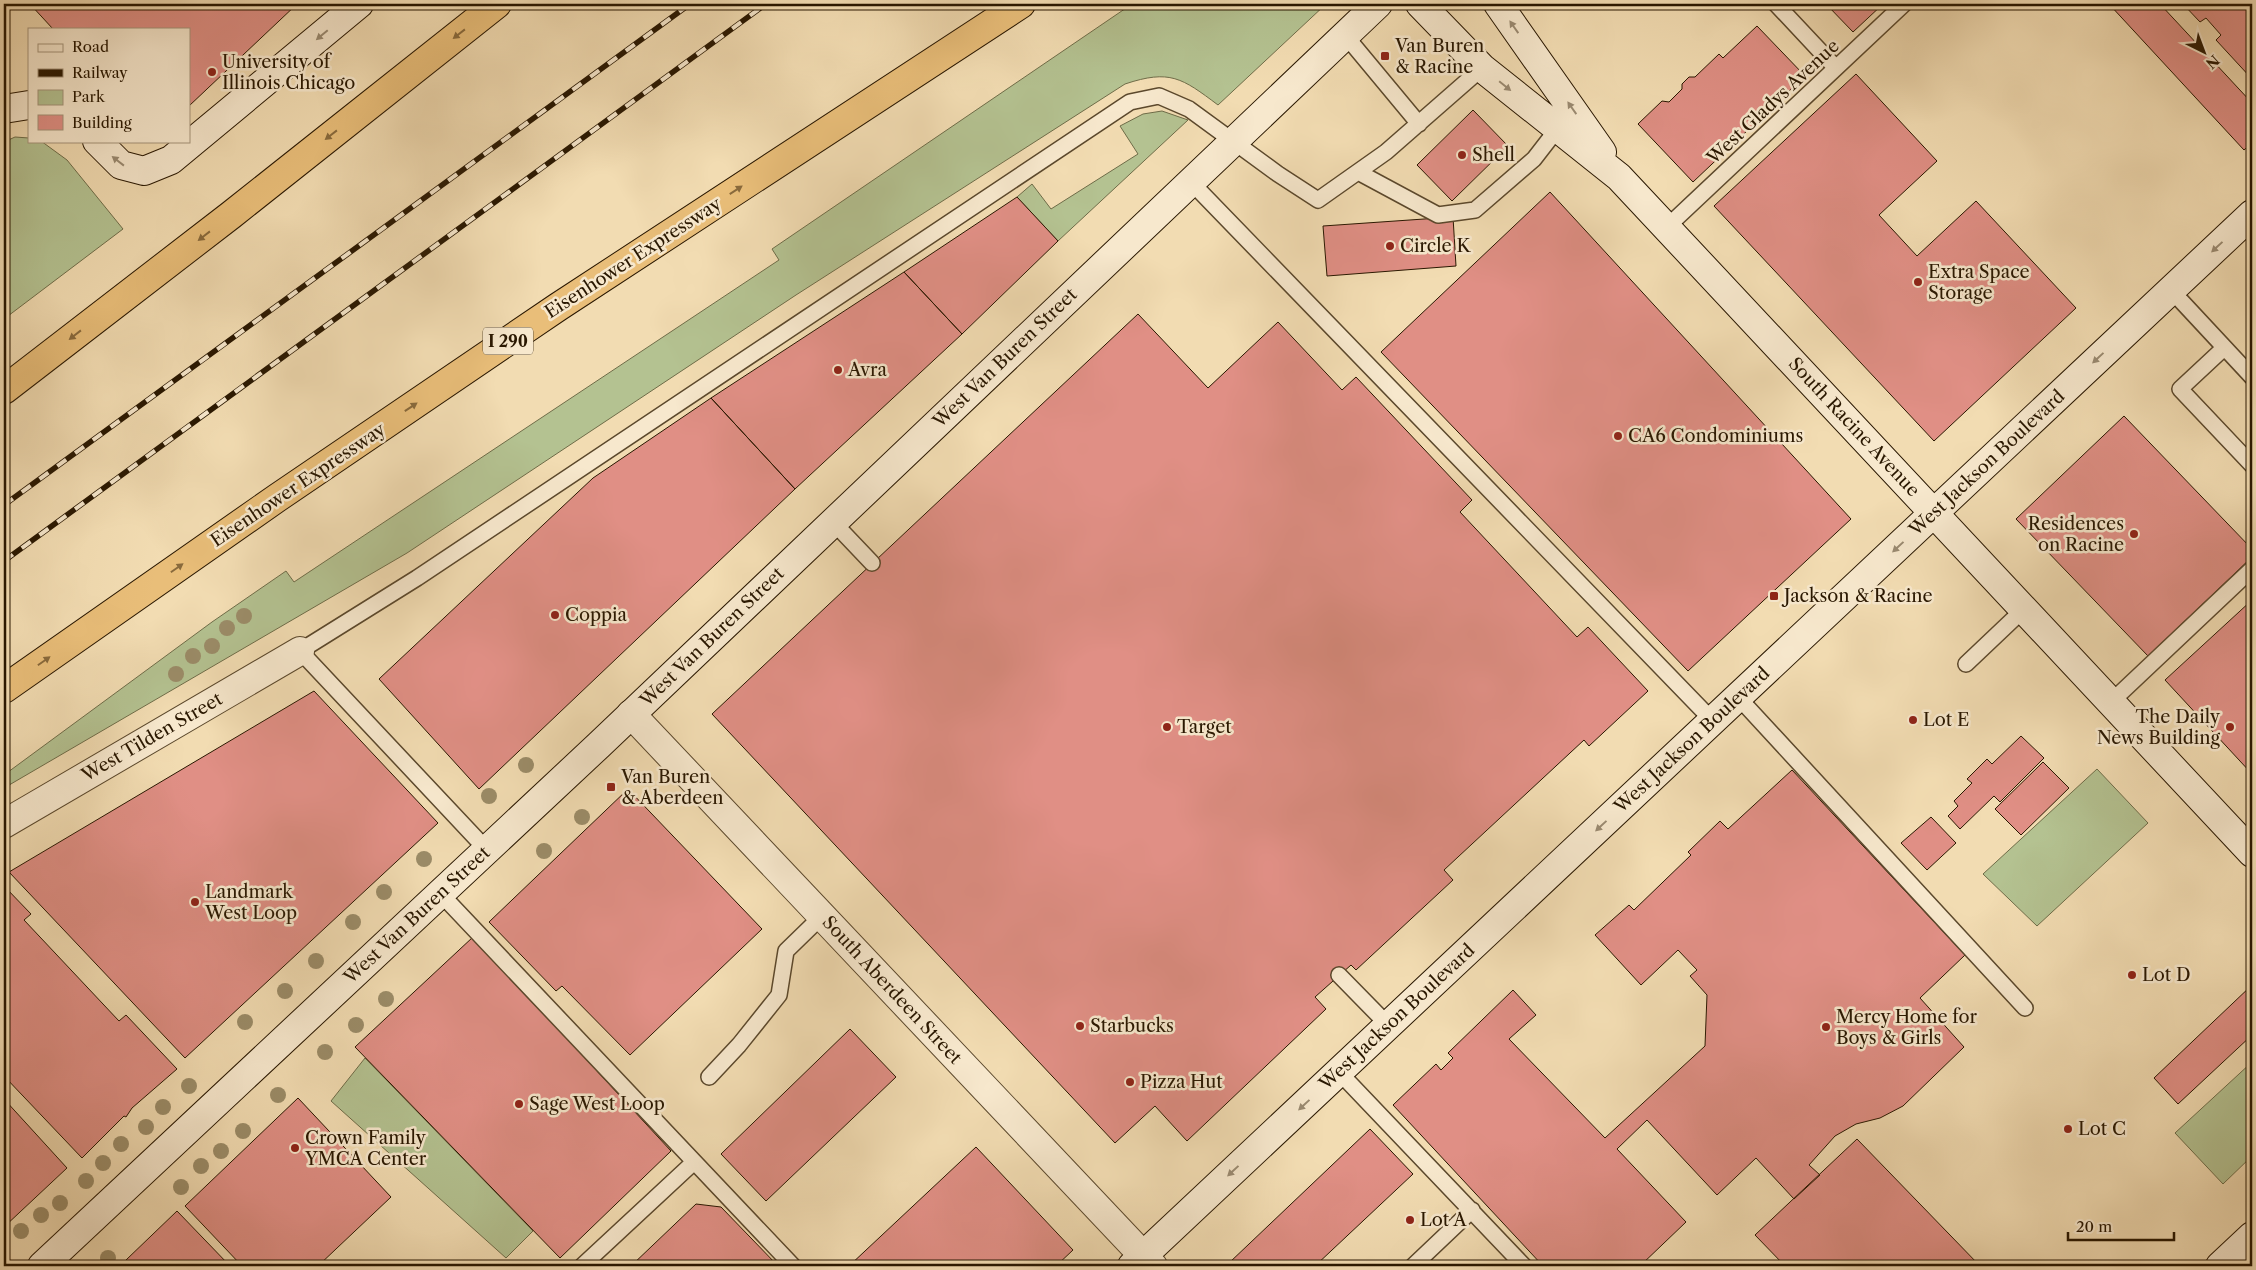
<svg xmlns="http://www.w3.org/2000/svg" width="2256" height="1270" font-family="'Libre Caslon Text',serif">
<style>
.green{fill:#b4c291;stroke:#6e6c48}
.building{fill:#e08f85;stroke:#291700}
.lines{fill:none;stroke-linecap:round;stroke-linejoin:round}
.lane-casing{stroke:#5b482c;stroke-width:18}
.street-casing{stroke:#5b482c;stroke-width:30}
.secondary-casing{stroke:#291700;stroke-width:30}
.highway-casing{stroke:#291700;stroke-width:30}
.lane{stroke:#f7e8cd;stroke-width:15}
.street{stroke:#f7e8cd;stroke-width:28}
.secondary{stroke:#f7e8cd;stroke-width:28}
.highway{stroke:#e9be79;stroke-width:28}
.rail-casing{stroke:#291700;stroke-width:5.5}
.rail{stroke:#f7e8cd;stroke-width:4;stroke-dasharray:11;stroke-linecap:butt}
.tree{fill:#9b8c68}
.oneway{fill:#9a8a71}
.oneway2{fill:#896a3c}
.poi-dot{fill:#8f2418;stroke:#f7e8cd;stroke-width:2}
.labels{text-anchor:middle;stroke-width:5;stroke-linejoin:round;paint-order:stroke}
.shield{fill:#f7e8cd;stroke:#67563e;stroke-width:1}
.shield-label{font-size:16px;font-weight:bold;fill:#291700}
.poi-label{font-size:18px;fill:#291700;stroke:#f7e8cd;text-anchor:start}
.street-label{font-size:18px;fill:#291700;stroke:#f7e8cd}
</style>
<rect width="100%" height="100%" fill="#f2dcb2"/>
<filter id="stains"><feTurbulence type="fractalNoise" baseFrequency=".004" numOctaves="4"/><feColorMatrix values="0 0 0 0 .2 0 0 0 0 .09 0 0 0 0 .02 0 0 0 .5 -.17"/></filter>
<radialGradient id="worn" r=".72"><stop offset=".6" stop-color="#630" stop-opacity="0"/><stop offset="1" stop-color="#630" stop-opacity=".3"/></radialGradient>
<path class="green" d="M 1132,4 L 1326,4 L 1218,105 C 1182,78 1170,69 1125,84 L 796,295 L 407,553 L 4,788 L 4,775 L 212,622 L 286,571 L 294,582 L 779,260 L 772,249 Z
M 1162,111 L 1188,120 L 1058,241 L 1017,197 L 1032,184 L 1051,209 L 1138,154 L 1120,126 L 1143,114 Z
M 15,137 L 29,138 L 29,141 L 41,141 L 67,160 L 123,229 L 4,319 L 4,142 Z
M 2097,769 L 2148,823 L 2037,926 L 1983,874 Z
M 365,1058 L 533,1231 L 506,1258 L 331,1101 Z
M 2252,1062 L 2252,1156 L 2223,1184 L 2175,1133 Z"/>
<path class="building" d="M 30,4 L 297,4 L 189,106 L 189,29 L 53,29 Z
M 1826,4 L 1883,4 L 1853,32 Z
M 2109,4 L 2160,4 L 2252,103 L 2252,143 L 2244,150 Z
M 2183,4 L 2252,4 L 2252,79 L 2216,40 L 2221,35 L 2206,18 L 2200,22 Z
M 1757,26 L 1805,76 L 1693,182 L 1638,124 L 1662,101 L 1669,102 L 1682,89 L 1682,84 L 1689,77 L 1695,77 L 1719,54 L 1723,58 Z
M 1856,74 L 1937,161 L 1879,215 L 1917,256 L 1976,201 L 2076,308 L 1934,441 L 1714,206 Z
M 1473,110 L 1508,146 L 1452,201 L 1417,165 Z
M 1550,192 L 1851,519 L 1688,671 L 1381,352 Z
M 1017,197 L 1058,241 L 962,334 L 904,272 Z
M 1453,217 L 1456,266 L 1327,276 L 1323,226 Z
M 904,272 L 962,334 L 795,489 L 711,398 Z
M 1138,314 L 1208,388 L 1278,322 L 1342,390 L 1356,377 L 1472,500 L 1460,512 L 1577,637 L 1588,627 L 1648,691 L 1589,746 L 1584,740 L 1444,870 L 1453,880 L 1356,970 L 1351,965 L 1315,997 L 1326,1009 L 1187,1141 L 1155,1106 L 1115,1143 L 712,714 Z
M 711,398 L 795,489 L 479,789 L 379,679 L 593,478 Z
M 2124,416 L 2252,549 L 2252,557 L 2148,656 L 2016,519 Z
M 2252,600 L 2252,774 L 2165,680 Z
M 314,691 L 438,823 L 185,1058 L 9,872 Z
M 2021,736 L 2044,758 L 2000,802 L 1994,796 L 1960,829 L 1948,816 L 1958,806 L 1954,801 L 1972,783 L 1967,779 L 1987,759 L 1992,764 Z
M 2043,762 L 2069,788 L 2021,835 L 1995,809 Z
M 1792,770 L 1965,955 L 1920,998 L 1964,1047 L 1903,1106 L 1880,1118 L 1856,1124 L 1835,1136 L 1809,1165 L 1820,1175 L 1794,1199 L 1756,1158 L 1717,1195 L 1647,1120 L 1617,1149 L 1686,1222 L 1640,1266 L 1543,1266 L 1393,1105 L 1436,1064 L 1441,1070 L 1453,1058 L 1448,1053 L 1513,990 L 1536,1015 L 1509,1039 L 1605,1138 L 1705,1046 L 1707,995 L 1690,976 L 1697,970 L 1678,950 L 1641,985 L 1595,935 L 1629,905 L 1634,910 L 1691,855 L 1688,852 L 1720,821 L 1728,829 Z
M 628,789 L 762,929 L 630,1055 L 562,986 L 556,991 L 489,922 Z
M 1931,817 L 1956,843 L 1927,870 L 1901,843 Z
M 4,886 L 31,914 L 24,920 L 119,1021 L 126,1015 L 177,1069 L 132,1108 L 126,1117 L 124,1116 L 82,1158 L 4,1076 Z
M 473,937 L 671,1151 L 560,1258 L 355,1047 Z
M 2252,985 L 2252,1035 L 2178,1104 L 2154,1078 Z
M 850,1029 L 896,1077 L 766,1201 L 721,1154 Z
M 298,1098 L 391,1197 L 318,1266 L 242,1266 L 185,1206 Z
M 4,1099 L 67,1168 L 4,1227 Z
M 1370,1129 L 1413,1174 L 1315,1266 L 1232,1266 L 1229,1263 Z
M 1857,1139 L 1980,1266 L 1785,1266 L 1755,1235 Z
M 976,1147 L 1073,1250 L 1056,1266 L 849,1266 Z
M 696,1204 L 721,1207 L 778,1266 L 631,1266 Z
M 177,1211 L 230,1266 L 132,1266 L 126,1260 Z"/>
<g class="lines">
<defs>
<path id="lane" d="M 1776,4 L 1836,68
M 1345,35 L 1419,124
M 1358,172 L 1438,215 L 1475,210 L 1534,159 L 1558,128
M 1191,182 L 1712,720
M 1667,227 L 1904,4
M 2171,290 L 2252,377
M 2224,348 L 2180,389 L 2252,465
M 833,522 L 872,563
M 1966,664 L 2024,609
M 1738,697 L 2025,1008
M 2111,702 L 2252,569
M 487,850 L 300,651 L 417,578 L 1130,102 L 1159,96 L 1189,109 L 1278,174 L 1318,200 L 1386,152 L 1482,68
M 440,893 L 793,1266
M 1339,975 L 1388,1025
M 1339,1072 L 1524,1266
M 709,1077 L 739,1045 L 779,995 L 786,951 L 822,916
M 582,1266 L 694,1162
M 1413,1266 L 1472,1210"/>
<path id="street" d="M 631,714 L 1153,1266
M 4,824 L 300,651"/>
<path id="secondary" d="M 1420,4 L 1482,68 L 1619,177 L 2252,853
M 1498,4 L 1602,152
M 4,109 L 29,105
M 97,141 L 121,165 L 144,171 L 171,160 L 359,4
M 42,1266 L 599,745 L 1378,4
M 1132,1266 L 2252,214
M 2220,1266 L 2252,1236"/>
<path id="highway" d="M 4,390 L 231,215 L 497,4
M 4,689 L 277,498 L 558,307 L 1021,4"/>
</defs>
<use href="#lane" class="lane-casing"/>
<use href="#street" class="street-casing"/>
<use href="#secondary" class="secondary-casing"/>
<use href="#highway" class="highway-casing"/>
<use href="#lane" class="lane"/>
<use href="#street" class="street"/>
<use href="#secondary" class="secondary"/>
<use href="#highway" class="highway"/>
<defs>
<path id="rail" d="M 4,505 L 690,4
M 4,561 L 766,4"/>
</defs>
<use href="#rail" class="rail-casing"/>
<use href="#rail" class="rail"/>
</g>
<g class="tree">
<circle cx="244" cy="616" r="8"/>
<circle cx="227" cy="628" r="8"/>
<circle cx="212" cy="646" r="8"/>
<circle cx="193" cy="656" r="8"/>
<circle cx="176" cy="674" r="8"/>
<circle cx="526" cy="765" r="8"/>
<circle cx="489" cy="796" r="8"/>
<circle cx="582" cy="817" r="8"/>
<circle cx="544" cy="851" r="8"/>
<circle cx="424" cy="859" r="8"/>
<circle cx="384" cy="892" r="8"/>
<circle cx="353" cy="922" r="8"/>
<circle cx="316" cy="961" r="8"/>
<circle cx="285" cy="991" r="8"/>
<circle cx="386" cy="999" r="8"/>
<circle cx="245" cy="1022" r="8"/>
<circle cx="356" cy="1025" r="8"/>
<circle cx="325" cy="1052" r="8"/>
<circle cx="189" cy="1086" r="8"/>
<circle cx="278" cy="1095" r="8"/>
<circle cx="163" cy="1107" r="8"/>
<circle cx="146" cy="1127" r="8"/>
<circle cx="243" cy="1131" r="8"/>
<circle cx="121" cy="1144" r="8"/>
<circle cx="221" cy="1151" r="8"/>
<circle cx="103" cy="1163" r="8"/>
<circle cx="201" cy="1166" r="8"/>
<circle cx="86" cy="1181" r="8"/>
<circle cx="181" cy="1187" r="8"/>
<circle cx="60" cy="1203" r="8"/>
<circle cx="41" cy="1215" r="8"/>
<circle cx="21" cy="1231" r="8"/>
<circle cx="108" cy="1258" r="8"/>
</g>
<defs><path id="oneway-solid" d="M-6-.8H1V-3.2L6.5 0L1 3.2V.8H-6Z" transform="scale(1.25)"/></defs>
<g class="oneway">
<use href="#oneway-solid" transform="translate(1514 27) rotate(-125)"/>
<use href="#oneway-solid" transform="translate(322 35) rotate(140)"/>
<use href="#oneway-solid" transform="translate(1505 86) rotate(39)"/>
<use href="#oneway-solid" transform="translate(1572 108) rotate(-125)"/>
<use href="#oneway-solid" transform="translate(118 161) rotate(-142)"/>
<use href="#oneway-solid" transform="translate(2217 247) rotate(137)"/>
<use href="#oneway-solid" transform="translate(2098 358) rotate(137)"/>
<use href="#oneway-solid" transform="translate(1898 547) rotate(137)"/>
<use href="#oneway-solid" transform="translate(1601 826) rotate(137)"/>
<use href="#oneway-solid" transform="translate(1304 1105) rotate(137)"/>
<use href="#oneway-solid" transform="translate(1233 1171) rotate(137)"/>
</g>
<g class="oneway2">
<use href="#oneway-solid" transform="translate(459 34) rotate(142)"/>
<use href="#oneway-solid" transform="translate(331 135) rotate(142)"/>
<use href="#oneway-solid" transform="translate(736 190) rotate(-33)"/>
<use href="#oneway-solid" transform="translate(204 236) rotate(142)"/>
<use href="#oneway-solid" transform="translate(75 335) rotate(142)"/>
<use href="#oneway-solid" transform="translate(411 407) rotate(-34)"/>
<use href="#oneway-solid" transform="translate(177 568) rotate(-35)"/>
<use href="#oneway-solid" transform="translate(44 661) rotate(-35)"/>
</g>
<g class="poi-dot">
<rect x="1380" y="51" width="10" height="10" rx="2.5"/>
<circle cx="212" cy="72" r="5"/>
<circle cx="1462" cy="155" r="5"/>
<circle cx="1390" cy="246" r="5"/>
<circle cx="1918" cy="282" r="5"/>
<circle cx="838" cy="370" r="5"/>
<circle cx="1618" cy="436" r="5"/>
<circle cx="2134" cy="534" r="5"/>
<rect x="1769" y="591" width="10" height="10" rx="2.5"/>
<circle cx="555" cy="615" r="5"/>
<circle cx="1913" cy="720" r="5"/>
<circle cx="1167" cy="727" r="5"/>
<circle cx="2230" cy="727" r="5"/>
<rect x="606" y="782" width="10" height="10" rx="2.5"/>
<circle cx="195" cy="902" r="5"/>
<circle cx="2132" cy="975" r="5"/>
<circle cx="1080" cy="1026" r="5"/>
<circle cx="1826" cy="1027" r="5"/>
<circle cx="1130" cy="1082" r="5"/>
<circle cx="519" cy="1104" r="5"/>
<circle cx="2068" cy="1129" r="5"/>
<circle cx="295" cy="1148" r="5"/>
<circle cx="1410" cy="1220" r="5"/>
</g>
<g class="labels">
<rect class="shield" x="483" y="327.5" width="50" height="27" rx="4"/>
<g class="shield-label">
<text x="508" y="347">I 290</text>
</g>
<g class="poi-label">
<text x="1395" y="52">Van Buren<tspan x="1395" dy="21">&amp; Racine</tspan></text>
<text x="222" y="68">University of<tspan x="222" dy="21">Illinois Chicago</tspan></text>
<text x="1472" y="161">Shell</text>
<text x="1400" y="252">Circle K</text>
<text x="1928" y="278">Extra Space<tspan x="1928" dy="21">Storage</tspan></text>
<text x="848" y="376">Avra</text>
<text x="1628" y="442">CA6 Condominiums</text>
<text x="2124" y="530" text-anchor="end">Residences<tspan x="2124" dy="21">on Racine</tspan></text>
<text x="1784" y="602">Jackson &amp; Racine</text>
<text x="565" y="621">Coppia</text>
<text x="2220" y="723" text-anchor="end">The Daily<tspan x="2220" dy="21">News Building</tspan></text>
<text x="1923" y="726">Lot E</text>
<text x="1177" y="733">Target</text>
<text x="621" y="783">Van Buren<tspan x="621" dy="21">&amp; Aberdeen</tspan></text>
<text x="205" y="898">Landmark<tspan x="205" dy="21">West Loop</tspan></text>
<text x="2142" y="981">Lot D</text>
<text x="1836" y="1023">Mercy Home for<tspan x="1836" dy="21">Boys &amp; Girls</tspan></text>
<text x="1090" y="1032">Starbucks</text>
<text x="1140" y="1088">Pizza Hut</text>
<text x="529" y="1110">Sage West Loop</text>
<text x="2078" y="1135">Lot C</text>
<text x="305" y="1144">Crown Family<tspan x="305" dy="21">YMCA Center</tspan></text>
<text x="1420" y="1226">Lot A</text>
</g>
<g class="street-label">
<text transform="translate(1773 102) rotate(-43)" y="6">West Gladys Avenue</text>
<text transform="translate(633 258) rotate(-33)" y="6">Eisenhower Expressway</text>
<text transform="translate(1005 358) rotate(-44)" y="6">West Van Buren Street</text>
<text transform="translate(1854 427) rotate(47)" y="6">South Racine Avenue</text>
<text transform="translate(1987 463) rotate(-43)" y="6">West Jackson Boulevard</text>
<text transform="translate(298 485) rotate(-34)" y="6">Eisenhower Expressway</text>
<text transform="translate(712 637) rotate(-44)" y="6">West Van Buren Street</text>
<text transform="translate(152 737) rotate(-30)" y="6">West Tilden Street</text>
<text transform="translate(1692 740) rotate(-43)" y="6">West Jackson Boulevard</text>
<text transform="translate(417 915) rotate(-43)" y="6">West Van Buren Street</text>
<text transform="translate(892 990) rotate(47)" y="6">South Aberdeen Street</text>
<text transform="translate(1397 1017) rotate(-43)" y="6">West Jackson Boulevard</text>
</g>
</g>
<rect width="2256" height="1270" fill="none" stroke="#f2dcb2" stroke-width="20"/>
<rect x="5" y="5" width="2246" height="1260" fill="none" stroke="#291700" stroke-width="2.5"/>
<rect x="10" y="10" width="2236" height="1250" fill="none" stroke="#291700"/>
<rect x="28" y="28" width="162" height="115" fill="#f7e8cd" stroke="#a5947b"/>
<rect x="38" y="44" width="25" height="8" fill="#f7e8cd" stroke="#a5947b"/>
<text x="72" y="52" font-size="15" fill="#291700">Road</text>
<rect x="38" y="69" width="25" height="8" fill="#291700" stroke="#a5947b"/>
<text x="72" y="78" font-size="15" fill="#291700">Railway</text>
<rect x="38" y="90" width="25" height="15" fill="#b4c291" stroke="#a5947b"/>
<text x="72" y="102" font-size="15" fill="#291700">Park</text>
<rect x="38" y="115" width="25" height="15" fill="#e08f85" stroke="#a5947b"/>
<text x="72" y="128" font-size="15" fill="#291700">Building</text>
<g transform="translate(2204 52) rotate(138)" stroke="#f7e8cd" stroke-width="4" paint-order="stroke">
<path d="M0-4L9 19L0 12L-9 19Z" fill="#291700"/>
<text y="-8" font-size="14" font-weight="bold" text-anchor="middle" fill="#291700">N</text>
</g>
<path d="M2068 1232v8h106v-8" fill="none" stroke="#291700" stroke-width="2.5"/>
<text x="2076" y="1232" font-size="15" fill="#291700" stroke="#f7e8cd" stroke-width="4" paint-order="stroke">20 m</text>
<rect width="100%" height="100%" filter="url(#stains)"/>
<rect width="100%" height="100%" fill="url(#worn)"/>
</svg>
